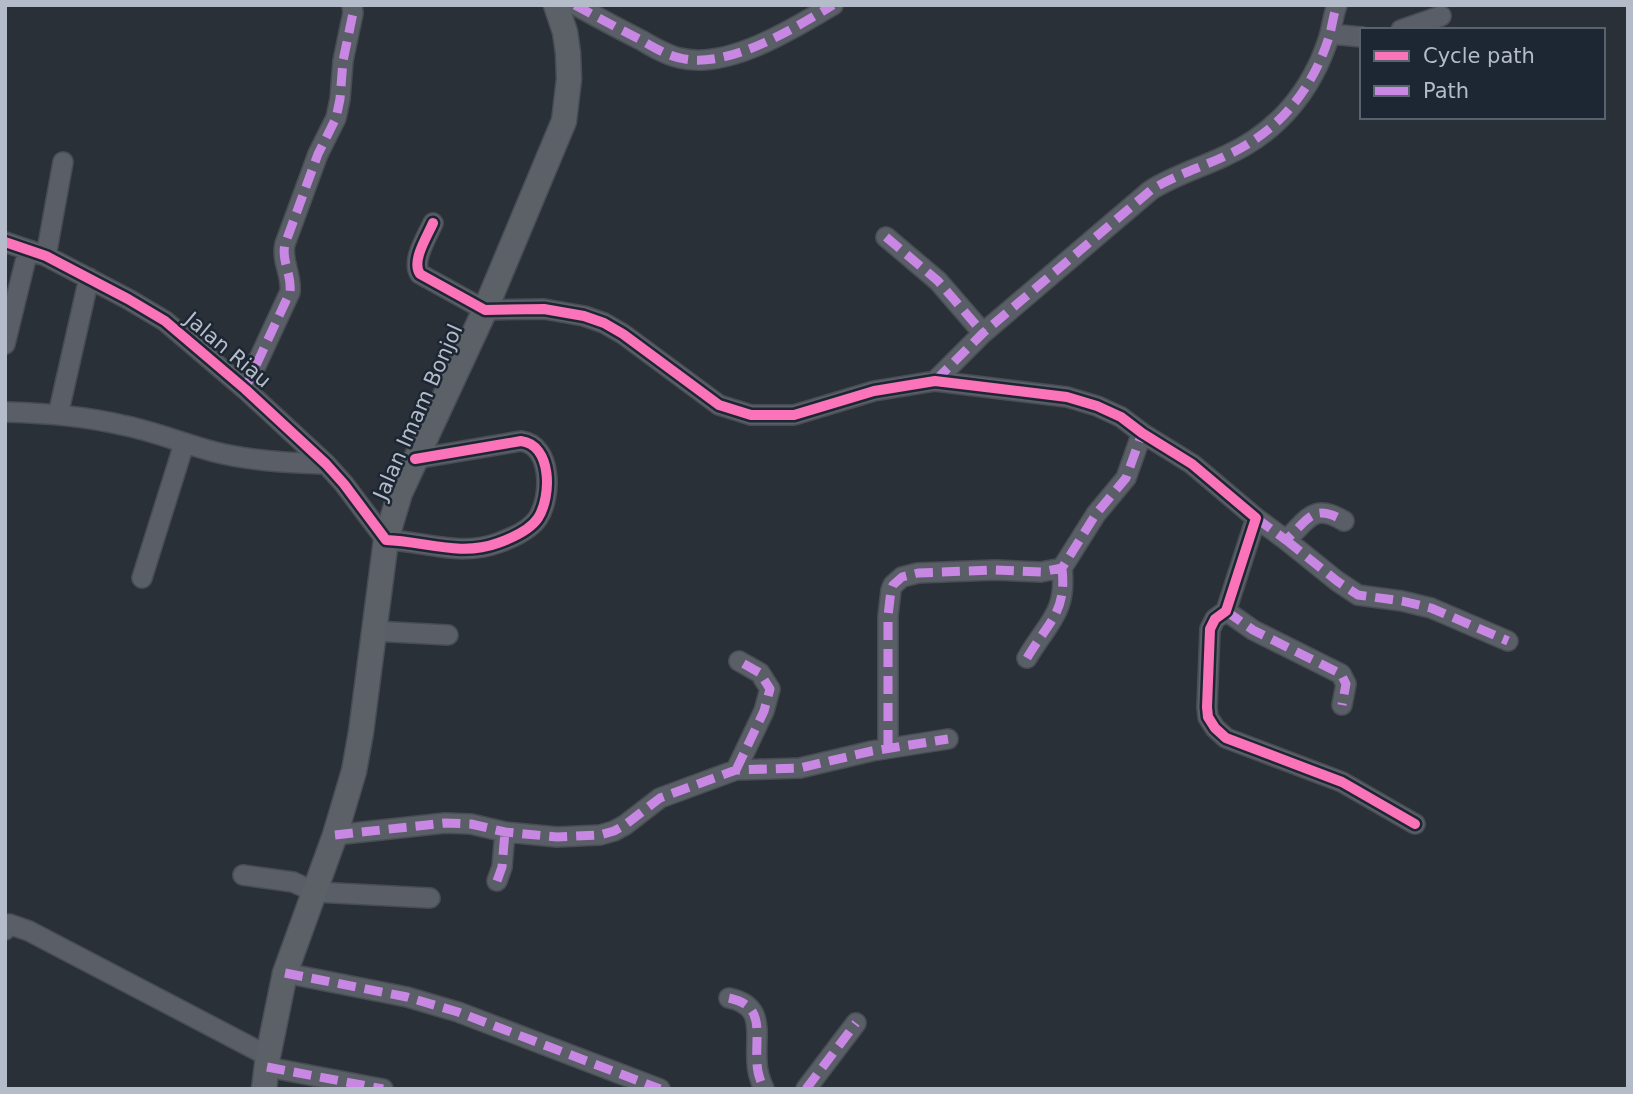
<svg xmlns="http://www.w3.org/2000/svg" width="1633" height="1094" font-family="'DejaVu Sans',sans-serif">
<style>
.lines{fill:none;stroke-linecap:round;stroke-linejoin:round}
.minor-casing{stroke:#484c53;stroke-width:22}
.major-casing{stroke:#484c55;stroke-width:27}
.minor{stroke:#5a5e66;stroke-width:19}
.major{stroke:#5c6168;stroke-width:24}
.quiet{stroke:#c787e3;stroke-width:9;stroke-dasharray:18 9;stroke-linecap:butt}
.cycleway-casing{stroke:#1d2633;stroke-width:15}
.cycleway{stroke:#fb73b8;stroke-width:10}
.labels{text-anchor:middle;stroke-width:5;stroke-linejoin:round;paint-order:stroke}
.street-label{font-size:21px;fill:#b4bcc9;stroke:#1d2633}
</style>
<rect width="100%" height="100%" fill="#2a3038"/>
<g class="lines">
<defs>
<path id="minor" d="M 575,5 C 597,17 619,29 641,40 C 653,47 666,55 680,58 C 727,70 793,29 833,5
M 1401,30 L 1441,16
M 1330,34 L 1362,37
M 433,223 C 427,237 411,261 420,274 L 485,310 L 544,309 L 584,316 L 604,323 L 623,334 L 719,405 L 751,415 L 794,415 L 874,391 L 935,381 L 1067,397 L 1097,406 L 1121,417 L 1142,433 L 1192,464 L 1256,518 L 1226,611 L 1215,619 L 1210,629 L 1207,707 L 1208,717 L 1215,728 L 1226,738 L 1342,782 L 1415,824
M 886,237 L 938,281 L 983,333
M 5,242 L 46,256 L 128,299 L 165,321 L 245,389 L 326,464 L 344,484 L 386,540 C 424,541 460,557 498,543 C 512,538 530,530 538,518 C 552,496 552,445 521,441 L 415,459
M 46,256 L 63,162
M 5,344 L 28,250
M 935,381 L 983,333 L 1151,190 C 1175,175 1200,168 1225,156 C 1277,133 1312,91 1329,37 C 1332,27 1333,16 1337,5
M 245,389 L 290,292 C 292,274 281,261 285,244 L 318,154 L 336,118 L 340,99 L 343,61 L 353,13 L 352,5
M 5,412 C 44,413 84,416 122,425 C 154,431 184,444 215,452 C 251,461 289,463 326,464
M 58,415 L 89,278
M 1256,518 L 1286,540 C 1308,520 1313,502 1344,521
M 1286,540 L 1337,581 L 1358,595 L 1402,601 L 1431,608 L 1508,641
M 142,578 L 184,444
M 1226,611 L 1253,630 L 1341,674 L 1346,684 L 1342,705
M 373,631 L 448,635
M 1027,658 C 1048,622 1067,613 1062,568
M 888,748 L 888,616 L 891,590 L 893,585 L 902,577 L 918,573 L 995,570 L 1041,572 L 1062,568 L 1096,514 L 1126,478 L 1142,433
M 736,770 L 764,711 L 770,689 L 760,673 L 739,661
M 335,835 L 445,823 L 471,824 L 505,832 L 557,837 L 600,835 L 614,831 L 625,825 L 660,798 L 736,770 L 800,768 L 872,751 L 948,739
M 243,875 L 293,882 L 315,892 L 430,898
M 497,881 L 502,867 L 505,832
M 5,930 L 9,924 L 29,931 L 268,1056
M 285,973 L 407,997 L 458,1012 L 660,1089
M 729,998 C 766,1006 755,1032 757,1062 C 757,1072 760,1080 764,1089
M 267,1067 L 383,1089
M 806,1089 L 856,1023"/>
<path id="major" d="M 264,1089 L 268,1056 L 285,973 L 335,835 L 354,771 L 361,732 L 386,540 L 400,493 L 485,310 L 564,121 L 569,79 L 568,53 L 565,32 L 556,5"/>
</defs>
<use href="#minor" class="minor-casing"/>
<use href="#major" class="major-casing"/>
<use href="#minor" class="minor"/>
<use href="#major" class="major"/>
<path class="quiet" d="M 575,5 C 597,17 619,29 641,40 C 653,47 666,55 680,58 C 727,70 793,29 833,5
M 886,237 L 938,281 L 983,333
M 935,381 L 983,333 L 1151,190 C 1175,175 1200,168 1225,156 C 1277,133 1312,91 1329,37 C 1332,27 1333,16 1337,5
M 245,389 L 290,292 C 292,274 281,261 285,244 L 318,154 L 336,118 L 340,99 L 343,61 L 353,13 L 352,5
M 1256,518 L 1286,540 C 1308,520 1313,502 1344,521
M 1286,540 L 1337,581 L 1358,595 L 1402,601 L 1431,608 L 1508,641
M 1226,611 L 1253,630 L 1341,674 L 1346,684 L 1342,705
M 1027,658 C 1048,622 1067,613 1062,568
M 888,748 L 888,616 L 891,590 L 893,585 L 902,577 L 918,573 L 995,570 L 1041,572 L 1062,568 L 1096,514 L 1126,478 L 1142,433
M 736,770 L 764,711 L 770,689 L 760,673 L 739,661
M 335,835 L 445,823 L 471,824 L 505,832 L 557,837 L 600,835 L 614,831 L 625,825 L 660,798 L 736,770 L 800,768 L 872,751 L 948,739
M 497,881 L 502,867 L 505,832
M 285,973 L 407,997 L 458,1012 L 660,1089
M 729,998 C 766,1006 755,1032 757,1062 C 757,1072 760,1080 764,1089
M 267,1067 L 383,1089
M 806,1089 L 856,1023"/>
<defs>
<path id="cycleway" d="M 433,223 C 427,237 411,261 420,274 L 485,310 L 544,309 L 584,316 L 604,323 L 623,334 L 719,405 L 751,415 L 794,415 L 874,391 L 935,381 L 1067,397 L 1097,406 L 1121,417 L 1142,433 L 1192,464 L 1256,518 L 1226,611 L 1215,619 L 1210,629 L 1207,707 L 1208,717 L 1215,728 L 1226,738 L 1342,782 L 1415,824
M 5,242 L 46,256 L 128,299 L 165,321 L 245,389 L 326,464 L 344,484 L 386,540 C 424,541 460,557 498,543 C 512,538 530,530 538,518 C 552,496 552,445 521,441 L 415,459"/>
</defs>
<use href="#cycleway" class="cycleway-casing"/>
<use href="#cycleway" class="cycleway"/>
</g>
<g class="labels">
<g class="street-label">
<text transform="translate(228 350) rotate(40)" y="7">Jalan Riau</text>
<text transform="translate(418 412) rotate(-66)" y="7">Jalan Imam Bonjol</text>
</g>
</g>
<rect width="1633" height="1094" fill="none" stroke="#b4bcc9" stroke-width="14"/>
<rect x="1360" y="28" width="245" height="91" fill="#1d2633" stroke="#59626f" stroke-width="2"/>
<rect x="1374" y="51" width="35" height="10" fill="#fb73b8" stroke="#59626f" stroke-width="2"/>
<text x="1423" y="63" font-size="21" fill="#b4bcc9">Cycle path</text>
<rect x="1374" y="86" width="35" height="10" fill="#c787e3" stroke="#59626f" stroke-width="2"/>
<text x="1423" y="98" font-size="21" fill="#b4bcc9">Path</text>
</svg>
